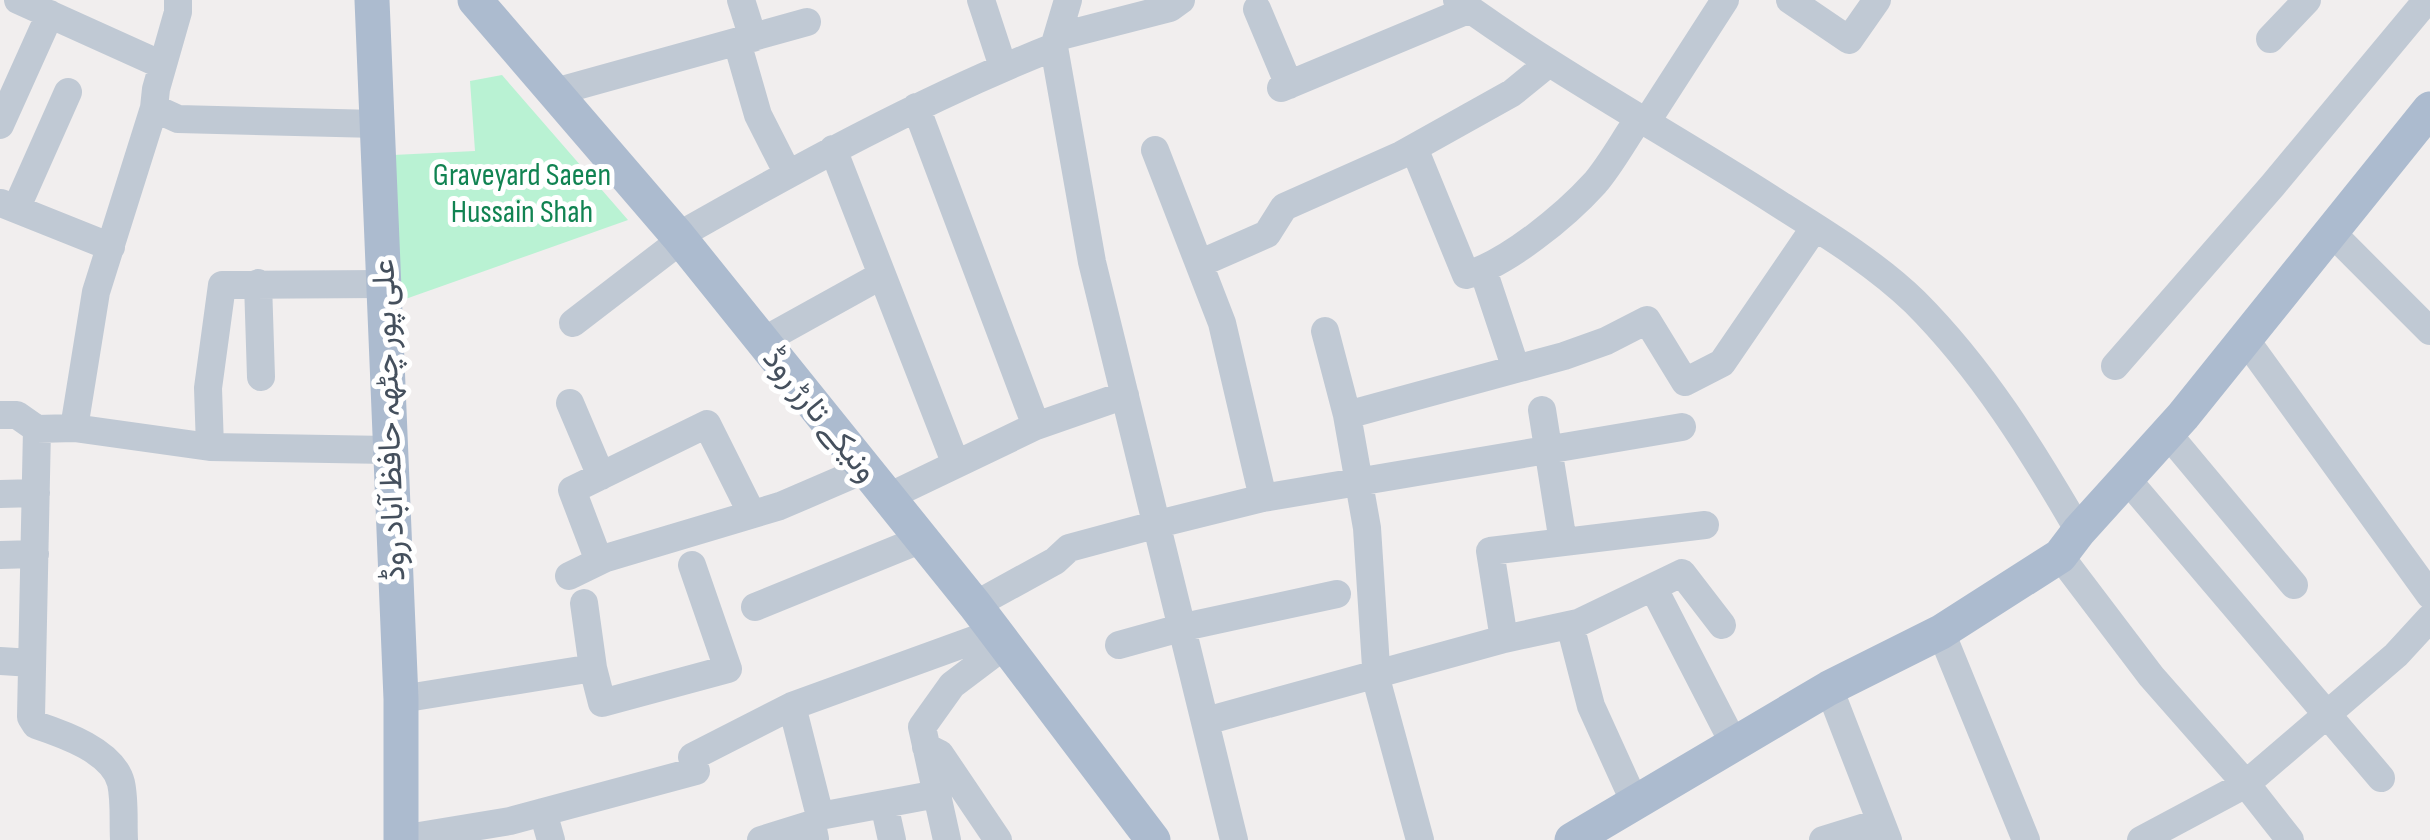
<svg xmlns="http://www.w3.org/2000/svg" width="2430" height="840" font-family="'Sofia Sans Condensed',Vazirmatn,sans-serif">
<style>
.green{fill:#b9f2d3}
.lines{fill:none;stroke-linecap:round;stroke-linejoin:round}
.minor{stroke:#c0c9d4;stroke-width:28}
.major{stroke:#acbbcf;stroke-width:35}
.labels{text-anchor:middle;stroke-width:10;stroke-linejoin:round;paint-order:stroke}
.park-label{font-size:32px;fill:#118352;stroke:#fff}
.street-label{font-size:32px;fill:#45505d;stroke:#fff}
</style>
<rect width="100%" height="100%" fill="#f1eeee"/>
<path class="green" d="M 502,75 L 628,220 L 397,302 L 393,155 L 475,151 L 470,81 Z"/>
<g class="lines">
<path class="minor" d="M 18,0 L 162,65
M 741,0 L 753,38
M 981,0 L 1003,67
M 1068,0 L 1054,47 L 1092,262 L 1234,840
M 1457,0 C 1560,75 1672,135 1779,204 C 1825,233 1876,264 1915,302 C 1982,369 2032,450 2079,531
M 1790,0 L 1849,40 L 1877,0
M 1257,9 L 1289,85
M 1057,37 L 1170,8 L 1181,0
M 2270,39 L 2307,0
M 737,42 L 758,115 L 788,174
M 1281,88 L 1470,9
M 555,92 L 807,22
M 916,107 L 1036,426
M 154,108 L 178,119 L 377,124
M 1647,121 L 1725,0
M 0,125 L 50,14
M 1414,148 L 1466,275 C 1507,264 1566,215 1595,183 C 1612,163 1625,138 1640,117
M 833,149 L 955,462
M 1155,150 L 1222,323 L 1263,498
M 1,203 L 111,247
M 16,209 L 68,92
M 2331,232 L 2430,331
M 678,236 C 801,166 923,99 1054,47
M 1201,263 L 1267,234 L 1284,207 L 1401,155 L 1512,93 L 1549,63
M 1483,270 L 1516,369
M 258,283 L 261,377
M 573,323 L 681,240
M 1325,331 L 1347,415 L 1367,528 L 1377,682 L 1420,840
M 2245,339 L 2430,595
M 763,341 L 882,275
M 2115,366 L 2273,185 L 2427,0
M 570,403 L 601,476
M 1542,410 L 1563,542
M 0,415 L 17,415 L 37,429 L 74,428 L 210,447 L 389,450
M 1347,415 L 1564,356 L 1606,341 L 1647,320 L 1685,382 L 1722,363 L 1815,227
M 74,428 L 96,292 L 154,108 L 156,89 L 178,12 L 178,0
M 37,429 L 31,717 L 36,725 C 63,734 113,751 121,783 C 125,801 123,822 124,840
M 2167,433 L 2294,585
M 210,447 L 208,388 L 222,285 L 383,284
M 2126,478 L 2381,778
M 0,494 L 36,493
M 888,497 L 1036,426 L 1125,395
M 0,555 L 35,554
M 2060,556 L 2151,676 L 2246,784 L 2290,840
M 599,561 L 572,490 L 707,424 L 752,514
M 569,576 L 606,558 L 780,506 L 866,469
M 1653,587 L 1734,744
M 584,603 L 593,668 L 602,703 L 728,669 L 692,565
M 975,605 L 1055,561 L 1069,548 L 1158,524 L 1263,498 L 1682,427
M 755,607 L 922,539
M 1570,625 L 1591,706 L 1635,803
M 1941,632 L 2026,840
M 1504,639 L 1490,551 L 1705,525
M 1119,645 L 1184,627 L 1337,594
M 0,661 L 32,663
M 1829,688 L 1888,840
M 401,699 L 593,668
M 792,706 L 820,816
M 1206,721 L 1504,639 L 1578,623 L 1682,573 L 1722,625
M 926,747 L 940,754 L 998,840
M 884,804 L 892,840
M 543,812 L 551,840
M 812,824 L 820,816 L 937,794
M 401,839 L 510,821 L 696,771 L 692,757 L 792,706 L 996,632
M 761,840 L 812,824 L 815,839
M 947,840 L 922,727 L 952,685 L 1005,645
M 1823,840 L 1881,822
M 2141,840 L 2246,784 L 2396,655 L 2430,618"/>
<path class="major" d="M 372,0 L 401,699 L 401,840
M 475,0 L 678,236 L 975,605 L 1153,840
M 1572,840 L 1829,688 L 1941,632 L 2060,556 L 2079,531 L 2183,416 L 2430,109"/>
</g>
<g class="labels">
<g class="park-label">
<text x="522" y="185">Graveyard Saeen<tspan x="522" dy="37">Hussain Shah</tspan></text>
</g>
<g class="street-label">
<text transform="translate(821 414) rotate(51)" y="11">ونیکے تارڑ روڈ</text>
<text transform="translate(388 420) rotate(-92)" y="11">علی پور چٹھہ حافظ آباد روڈ</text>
</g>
</g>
</svg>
